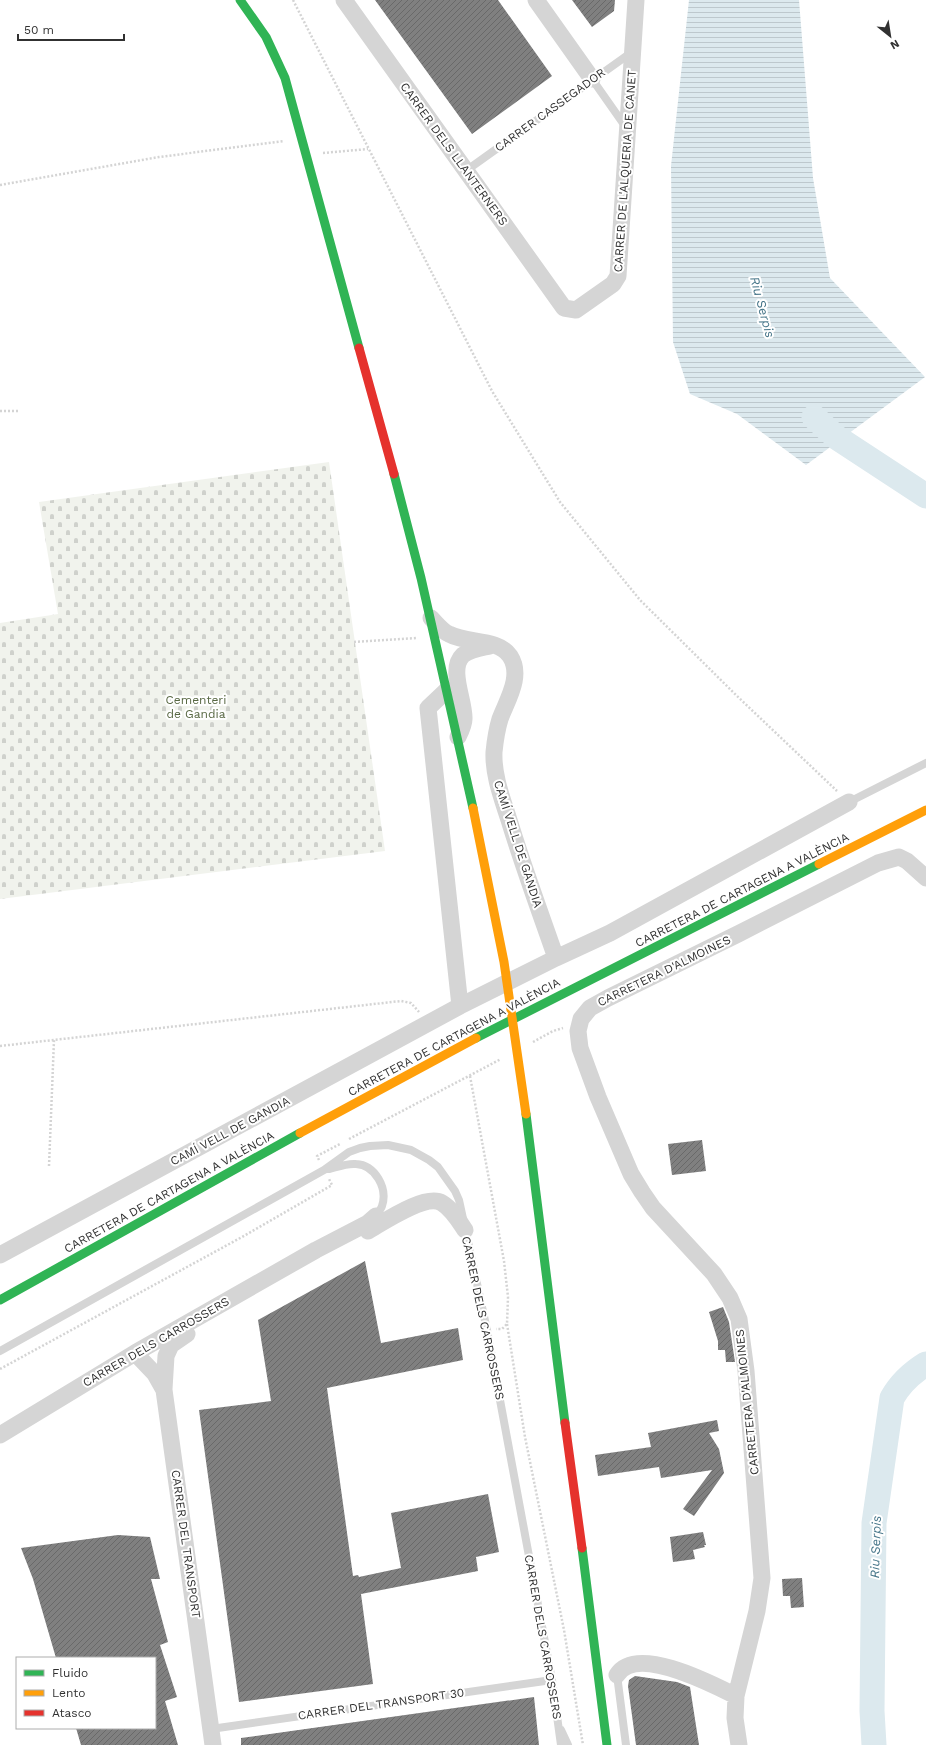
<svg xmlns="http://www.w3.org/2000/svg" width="926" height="1745" font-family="'Work Sans',sans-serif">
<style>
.cemetery{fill:url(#cemetery-stones)}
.water{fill:url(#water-rules)}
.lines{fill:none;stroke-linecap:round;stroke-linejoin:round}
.river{stroke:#dce9ee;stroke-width:25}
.building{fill:url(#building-hatch)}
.path{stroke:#d4d4d4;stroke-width:2.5;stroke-dasharray:2 2;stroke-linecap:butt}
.lane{stroke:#d5d5d5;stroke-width:8}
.street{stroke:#d5d5d5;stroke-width:17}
.fast{stroke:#30b455;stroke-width:9}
.slow{stroke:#ff9f0a;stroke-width:9}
.jam{stroke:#e5322d;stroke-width:9}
.labels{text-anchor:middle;stroke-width:4;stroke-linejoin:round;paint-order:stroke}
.street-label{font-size:12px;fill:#313131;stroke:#fff}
.park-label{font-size:12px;fill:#586843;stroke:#fff}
.water-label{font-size:13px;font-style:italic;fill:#48778a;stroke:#fff}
</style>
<defs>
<pattern id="cemetery-stones" width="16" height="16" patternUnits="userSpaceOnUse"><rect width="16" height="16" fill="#f1f3ed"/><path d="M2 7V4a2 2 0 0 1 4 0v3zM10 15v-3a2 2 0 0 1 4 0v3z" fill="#cfd1cc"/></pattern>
<pattern id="water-rules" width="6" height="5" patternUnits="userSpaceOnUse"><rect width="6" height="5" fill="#dce9ee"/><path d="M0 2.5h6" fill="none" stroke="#bdc8cd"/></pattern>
<pattern id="building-hatch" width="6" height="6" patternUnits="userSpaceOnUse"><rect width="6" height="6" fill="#808080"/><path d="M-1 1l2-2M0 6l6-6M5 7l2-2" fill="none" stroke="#696969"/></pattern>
</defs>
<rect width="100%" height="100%" fill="#fff"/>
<path class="cemetery" d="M 329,462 L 385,851 L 0,899 L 0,623 L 58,614 L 39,502 Z"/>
<path class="water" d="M 689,0 L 799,0 L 813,178 L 830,278 L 925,377 L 806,465 L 737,414 L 690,394 L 673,342 L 671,166 Z"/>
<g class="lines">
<path class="river" d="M 814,417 L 836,437 L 926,496
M 874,1745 L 872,1711 L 874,1523 L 892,1398 C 900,1384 913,1372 926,1364"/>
</g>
<path class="building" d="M 375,0 L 498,0 L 552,76 L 472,134 Z
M 572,0 L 615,0 L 614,11 L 592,27 Z
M 702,1140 L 706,1171 L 672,1175 L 668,1144 Z
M 365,1261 L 381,1343 L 458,1328 L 463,1360 L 327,1388 L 353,1576 L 358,1575 L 359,1577 L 401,1568 L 391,1513 L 488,1494 L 499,1552 L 476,1557 L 478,1571 L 361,1594 L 373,1684 L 239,1702 L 199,1410 L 271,1401 L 258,1320 Z
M 723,1307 L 729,1322 L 735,1362 L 726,1362 L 725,1350 L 718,1350 L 718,1341 L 709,1312 Z
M 717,1420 L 719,1431 L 709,1433 L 719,1449 L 724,1473 L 694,1516 L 683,1509 L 712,1470 L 661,1478 L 659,1467 L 598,1476 L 595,1455 L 651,1447 L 648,1433 Z
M 703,1532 L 706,1545 L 704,1545 L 705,1547 L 693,1550 L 695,1559 L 673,1562 L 670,1537 Z
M 118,1535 L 150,1537 L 160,1579 L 151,1579 L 168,1642 L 160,1645 L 177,1697 L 165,1701 L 178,1745 L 81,1745 L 76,1728 L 155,1728 L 155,1658 L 56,1658 L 33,1579 L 21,1548 Z
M 802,1578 L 804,1607 L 791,1608 L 790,1596 L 783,1596 L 782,1579 Z
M 635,1676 L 677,1682 L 690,1687 L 699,1745 L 636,1745 L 628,1686 L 629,1680 Z
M 534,1697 L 539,1745 L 241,1745 L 241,1738 Z"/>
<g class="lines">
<path class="path" d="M 293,0 L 492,391 L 560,502 L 640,600 L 737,696 L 837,791
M 323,153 L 368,149
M 0,185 L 159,157 L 284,141
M 0,411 L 19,411
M 354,642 L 416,638
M 533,1042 L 553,1031 L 563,1028
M 0,1046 L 401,1001 L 411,1003 L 419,1012
M 470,1076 L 504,1261 L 508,1297 L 507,1324 L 502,1329 L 496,1329
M 349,1139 L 501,1059
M 319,1160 L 317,1156 L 340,1144
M 49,1166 L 54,1040
M 507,1324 L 525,1437 L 564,1630 L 583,1745
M 0,1369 L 242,1237 L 332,1185 L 329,1179"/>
<path class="lane" d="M 592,79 L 625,126
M 467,170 L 632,52
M 849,802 L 926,763
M 329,1169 C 337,1167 347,1163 356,1164 C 375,1165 388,1188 382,1206 C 381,1209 378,1213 376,1216
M 0,1351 L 324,1170 L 349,1152 L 360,1148 L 370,1146 L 388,1145 L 411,1150 L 429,1160 L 438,1167 L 455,1191 L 459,1200 L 487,1330 L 552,1680 L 561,1745
M 617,1675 L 626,1745
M 211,1729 L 552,1680
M 561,1730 L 568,1745"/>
<path class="street" d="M 344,0 L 564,308 L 576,310 L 613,284 L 618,276 L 636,0
M 536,0 L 592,79
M 431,618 C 437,624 442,631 449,634 C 467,644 498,638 510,656 C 523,676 507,700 500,719 C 497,729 495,742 494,752 C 493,775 502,798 509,820 C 523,866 540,912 556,958
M 447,690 L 428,708 L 460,1006
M 458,737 C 461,731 464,725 464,719 C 465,701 448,669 463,655 C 471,649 481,648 490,646
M 368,1231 C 384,1222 426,1193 442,1203 C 452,1209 459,1221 465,1230
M 0,1255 L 460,1006 L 556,958 L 610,933 L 849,802
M 135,1353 L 155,1374 L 164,1390 L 213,1745
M 164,1389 L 166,1356 L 171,1345 L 187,1334
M 0,1435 L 135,1353 L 316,1250 L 368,1223 L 376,1216
M 617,1675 C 636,1644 712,1684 736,1696 L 735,1718 L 739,1745
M 736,1696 L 757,1611 L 762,1578 L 746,1371 L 739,1319 L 730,1298 L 714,1274 L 653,1208 L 642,1192 L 631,1174 L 598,1097 L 580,1048 L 578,1031 L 581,1019 L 590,1008 L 608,998 L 738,934 L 878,863 L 899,857 L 907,861 L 926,878"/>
<path class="fast" d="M 240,0 L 266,37 L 285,78 L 359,348
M 394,474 L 421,578 L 473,808
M 476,1038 L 819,864
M 526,1114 L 565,1423
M 0,1300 L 300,1133
M 582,1548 L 607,1745"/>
<path class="slow" d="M 473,808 L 504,962 L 526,1114
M 819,864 L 926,810
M 300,1133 L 476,1038"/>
<path class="jam" d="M 359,348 L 394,474
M 565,1423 L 582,1548"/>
</g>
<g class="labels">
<g class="street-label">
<text transform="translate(550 110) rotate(-36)" y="4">CARRER CASSEGADOR</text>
<text transform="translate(454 154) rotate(54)" y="4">CARRER DELS LLANTERNERS</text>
<text transform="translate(625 171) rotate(-86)" y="4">CARRER DE L'ALQUERIA DE CANET</text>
<text transform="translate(518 844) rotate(72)" y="4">CAMÍ VELL DE GANDIA</text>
<text transform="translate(742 890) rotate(-27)" y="4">CARRETERA DE CARTAGENA A VALÈNCIA</text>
<text transform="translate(664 971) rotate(-26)" y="4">CARRETERA D'ALMOINES</text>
<text transform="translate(454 1037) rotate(-28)" y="4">CARRETERA DE CARTAGENA A VALÈNCIA</text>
<text transform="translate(230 1131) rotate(-28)" y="4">CAMÍ VELL DE GANDIA</text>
<text transform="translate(169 1192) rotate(-29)" y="4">CARRETERA DE CARTAGENA A VALÈNCIA</text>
<text transform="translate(483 1318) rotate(78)" y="4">CARRER DELS CARROSSERS</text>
<text transform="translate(156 1342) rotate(-30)" y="4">CARRER DELS CARROSSERS</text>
<text transform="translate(747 1402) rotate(-96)" y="4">CARRETERA D'ALMOINES</text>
<text transform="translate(186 1544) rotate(82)" y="4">CARRER DEL TRANSPORT</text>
<text transform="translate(543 1637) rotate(80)" y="4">CARRER DELS CARROSSERS</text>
<text transform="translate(381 1704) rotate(-8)" y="4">CARRER DEL TRANSPORT 30</text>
</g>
<g class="park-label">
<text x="196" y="704">Cementeri<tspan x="196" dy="14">de Gandia</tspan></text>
</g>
<g class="water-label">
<text transform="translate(763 307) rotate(75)" y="5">Riu Serpis</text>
<text transform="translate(875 1547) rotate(-88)" y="5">Riu Serpis</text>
</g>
</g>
<rect x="16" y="1657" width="140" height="72" fill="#ffffff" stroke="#adadad"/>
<rect x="24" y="1670" width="20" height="6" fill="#30b455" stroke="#adadad"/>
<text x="52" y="1677" font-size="12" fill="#313131">Fluido</text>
<rect x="24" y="1690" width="20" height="6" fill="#ff9f0a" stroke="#adadad"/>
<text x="52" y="1697" font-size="12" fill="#313131">Lento</text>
<rect x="24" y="1710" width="20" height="6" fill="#e5322d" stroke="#adadad"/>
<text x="52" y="1717" font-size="12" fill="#313131">Atasco</text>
<g transform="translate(890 36) rotate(150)" stroke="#ffffff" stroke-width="3" paint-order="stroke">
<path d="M0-3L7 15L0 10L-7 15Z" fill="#313131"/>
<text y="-6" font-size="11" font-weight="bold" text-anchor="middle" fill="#313131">N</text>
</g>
<path d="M18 34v6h106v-6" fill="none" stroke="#313131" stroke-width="2"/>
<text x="24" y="34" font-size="12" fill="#313131" stroke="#ffffff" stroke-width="3" paint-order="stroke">50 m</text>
</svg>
